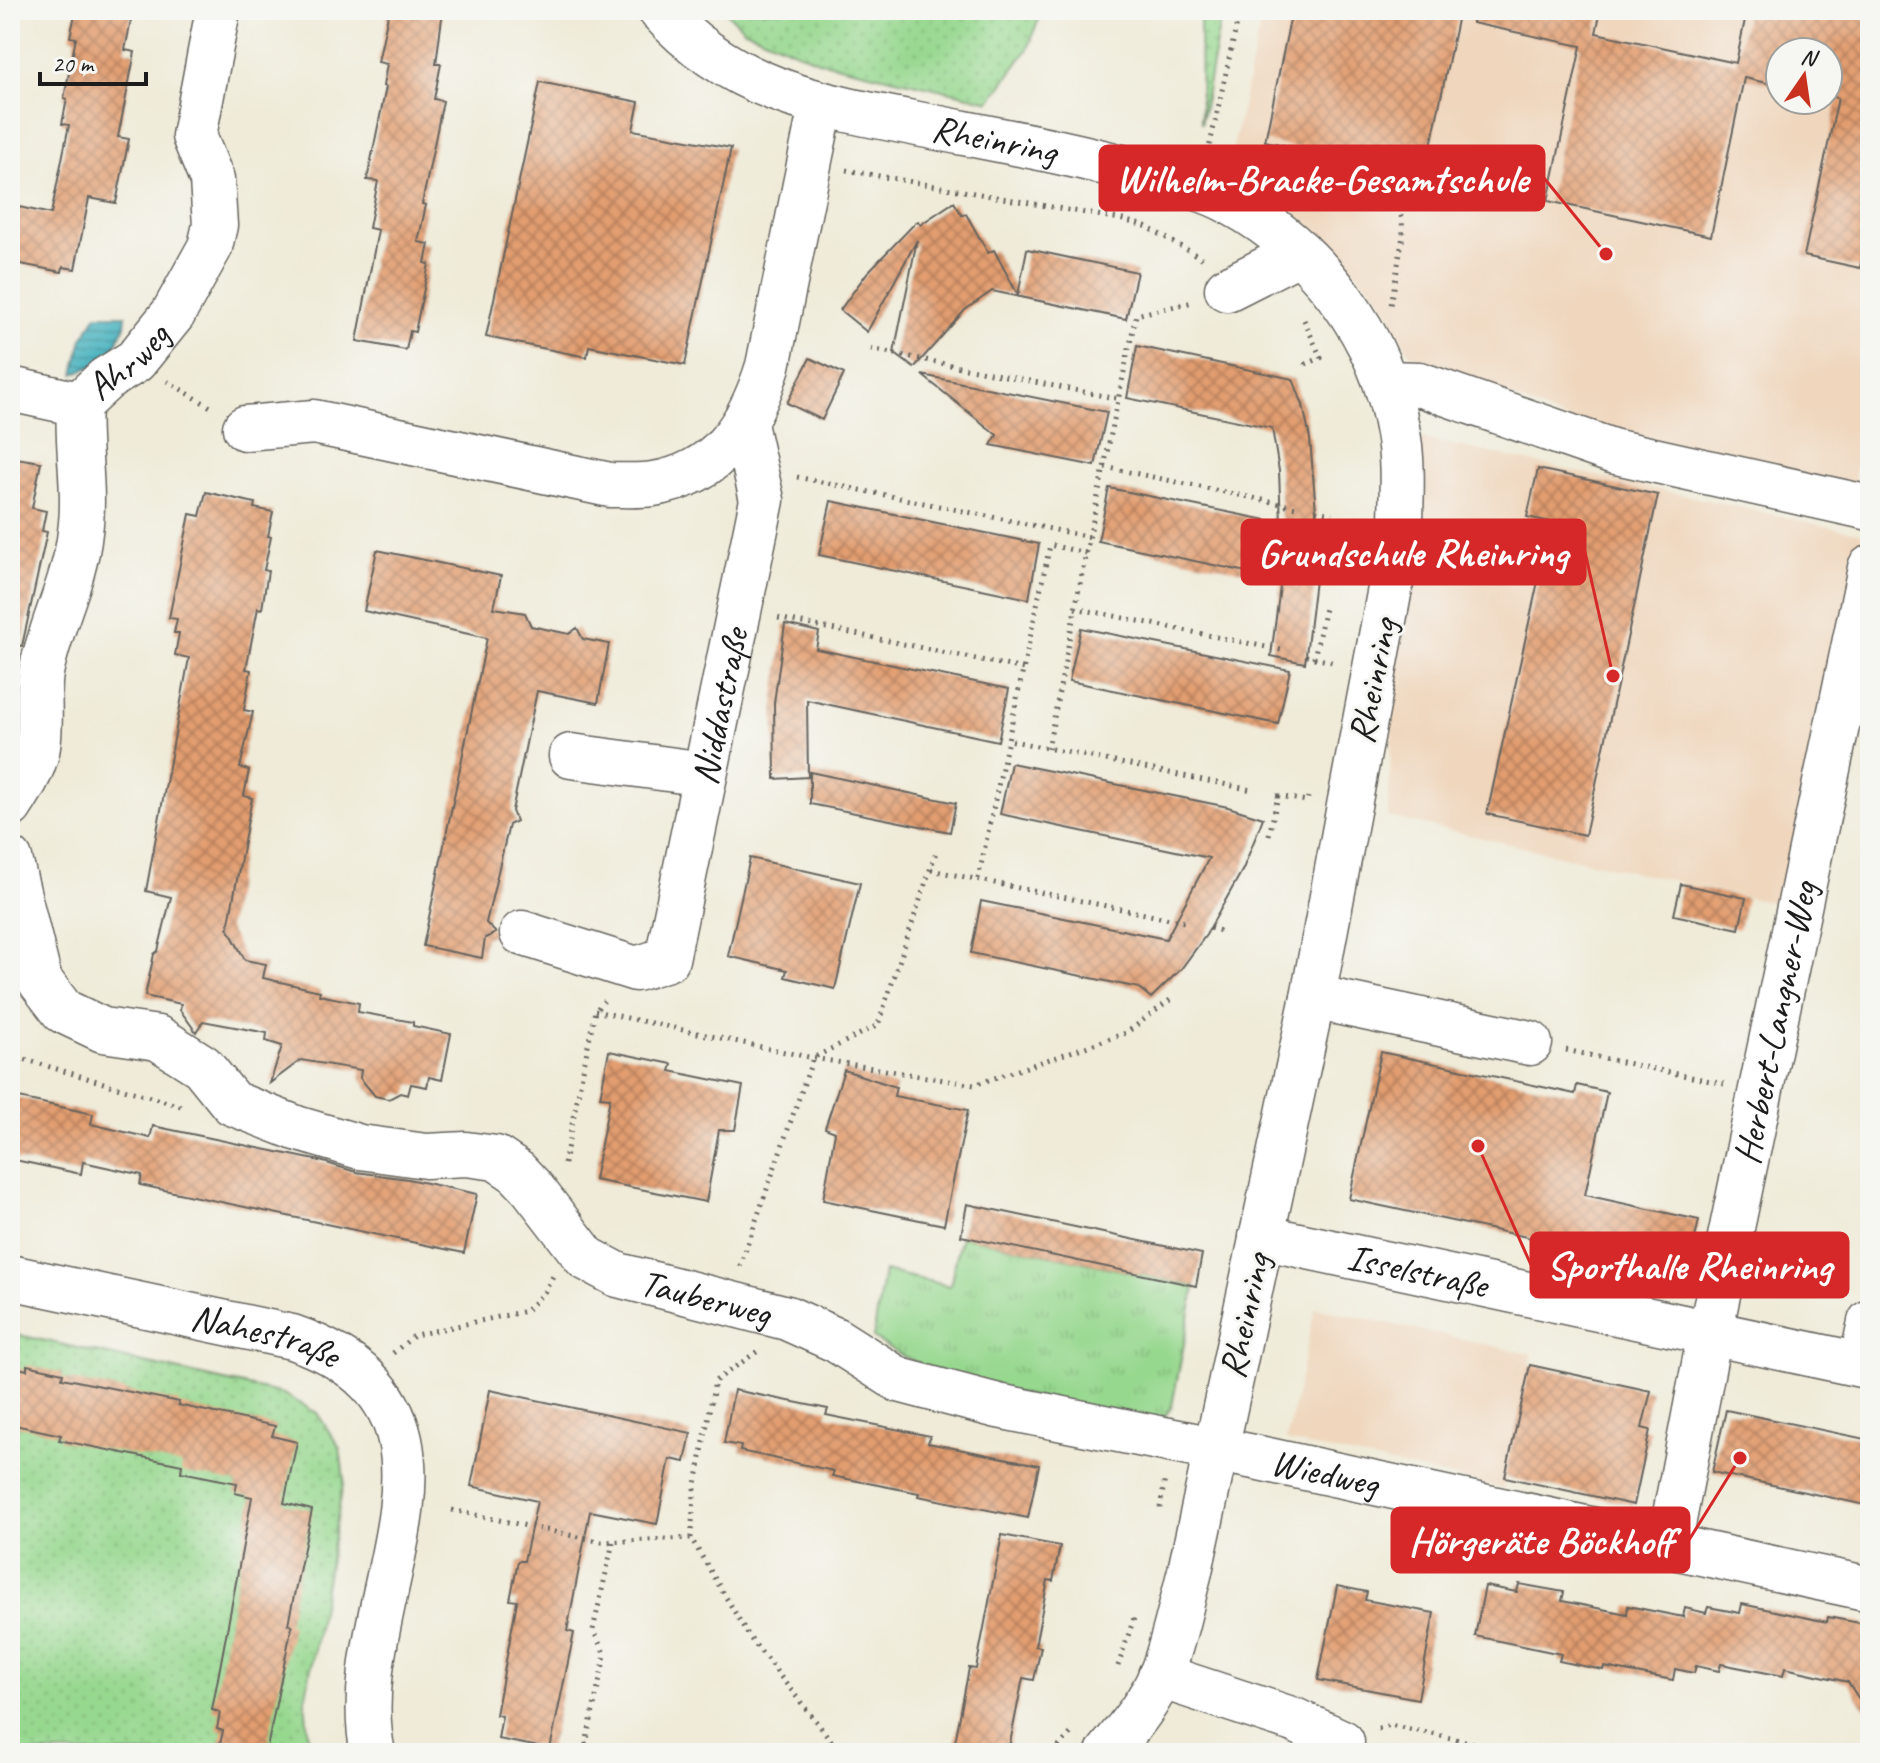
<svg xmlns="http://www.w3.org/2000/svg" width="1880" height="1763" font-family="Caveat,sans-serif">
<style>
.built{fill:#efd6bc;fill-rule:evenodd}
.grass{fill:url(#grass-dots);stroke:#5a7a56;stroke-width:2}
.park{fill:url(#park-tufts);stroke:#5a7a56;stroke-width:2}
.water{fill:url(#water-rules);stroke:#30666d;stroke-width:2}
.building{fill:url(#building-cross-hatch)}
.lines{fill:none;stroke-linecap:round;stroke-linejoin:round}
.minor-casing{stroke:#66645e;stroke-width:47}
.path{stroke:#66645e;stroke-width:5;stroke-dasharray:2 6;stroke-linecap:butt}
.minor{stroke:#fff;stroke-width:44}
.labels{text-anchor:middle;stroke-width:6;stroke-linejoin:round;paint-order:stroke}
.street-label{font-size:38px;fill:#1c1c1c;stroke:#f6f6f2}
.leader{fill:none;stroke:#d62828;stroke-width:3}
.callout-dot{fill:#d62828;stroke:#f6f6f2;stroke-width:3}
.callout{fill:#d62828;stroke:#d62828;stroke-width:3}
.callout-label{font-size:40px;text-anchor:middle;font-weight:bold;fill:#fff}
</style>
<defs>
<pattern id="grass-dots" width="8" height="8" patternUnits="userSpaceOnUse" patternTransform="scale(2)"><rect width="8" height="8" fill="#97d88f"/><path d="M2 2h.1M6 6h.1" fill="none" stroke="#82b97b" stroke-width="1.8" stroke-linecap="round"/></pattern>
<pattern id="park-tufts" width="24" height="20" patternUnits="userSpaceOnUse" patternTransform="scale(2)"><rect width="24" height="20" fill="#97d88f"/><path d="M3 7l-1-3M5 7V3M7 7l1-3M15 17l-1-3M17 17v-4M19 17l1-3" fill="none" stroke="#82b97b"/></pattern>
<pattern id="water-rules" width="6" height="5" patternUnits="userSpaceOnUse" patternTransform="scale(2)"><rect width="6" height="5" fill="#43b1be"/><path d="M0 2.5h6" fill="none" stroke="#378f9a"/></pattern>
<pattern id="building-cross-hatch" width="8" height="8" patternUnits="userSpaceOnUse" patternTransform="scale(2)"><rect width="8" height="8" fill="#e29d70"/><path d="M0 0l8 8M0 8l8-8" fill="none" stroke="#b67f5b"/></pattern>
</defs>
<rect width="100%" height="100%" fill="#f6f6f2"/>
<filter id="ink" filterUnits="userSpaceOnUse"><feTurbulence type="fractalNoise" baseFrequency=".0125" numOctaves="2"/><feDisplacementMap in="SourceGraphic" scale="16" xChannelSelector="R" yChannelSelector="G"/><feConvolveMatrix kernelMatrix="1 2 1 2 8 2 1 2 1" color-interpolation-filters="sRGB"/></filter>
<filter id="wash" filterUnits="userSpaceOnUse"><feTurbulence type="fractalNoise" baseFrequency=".006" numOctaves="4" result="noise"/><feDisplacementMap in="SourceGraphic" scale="32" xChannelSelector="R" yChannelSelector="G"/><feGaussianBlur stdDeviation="1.8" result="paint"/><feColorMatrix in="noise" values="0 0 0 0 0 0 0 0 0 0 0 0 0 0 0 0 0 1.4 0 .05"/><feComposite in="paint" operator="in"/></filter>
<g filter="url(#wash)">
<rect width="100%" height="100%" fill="#efebd8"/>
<path class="built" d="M 1263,10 L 1870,10 L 1870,460 L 1857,458 L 1853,491 L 1594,432 L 1410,354 L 1382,301 L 1330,242 L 1275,195 L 1228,170 ZM 1780,52 L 1828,52 L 1828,100 L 1780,100 Z
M 1398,433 L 1863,534 L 1783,905 L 1388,817 L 1401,530 Z
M 1315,1308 L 1532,1354 L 1503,1488 L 1286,1441 Z"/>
<path class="grass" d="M 724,10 L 1042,10 L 1028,49 L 990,101 L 818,61 L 745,30 Z
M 1200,10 L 1222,10 L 1201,124 Z
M 10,1333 L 283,1394 L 317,1413 L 340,1448 L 344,1479 L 305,1701 L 310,1753 L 10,1753 Z"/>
<path class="park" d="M 961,1236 L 1195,1286 L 1172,1406 L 1165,1416 L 1154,1422 L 952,1379 L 901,1355 L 873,1338 L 884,1271 L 950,1286 Z"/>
<path class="water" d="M 97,315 L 126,315 L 125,326 L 108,360 L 74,374 L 82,339 Z"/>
<g id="blocks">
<path class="building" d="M 76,10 L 133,10 L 125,50 L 135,52 L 118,137 L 129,139 L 116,203 L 89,198 L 75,269 L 63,267 L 62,272 L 10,262 L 10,205 L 51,214 L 69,125 L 62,124 L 67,99 L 64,98 L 76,38 L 70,37 Z
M 389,10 L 443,10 L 436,64 L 441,64 L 434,99 L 443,101 L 422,204 L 426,205 L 418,242 L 429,244 L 425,263 L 429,264 L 415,332 L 410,331 L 406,350 L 357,341 L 378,230 L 369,228 L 378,181 L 367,180 L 386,87 L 383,86 L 387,64 L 378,62 Z
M 1292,10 L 1459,10 L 1425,175 L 1265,141 Z
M 1473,10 L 1601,10 L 1596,33 L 1736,63 L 1747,10 L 1870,10 L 1870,221 L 1860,268 L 1804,256 L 1838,98 L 1828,96 L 1828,52 L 1780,52 L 1780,86 L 1744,78 L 1711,236 L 1548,201 L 1581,46 L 1472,23 Z
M 540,82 L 639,102 L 633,130 L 731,148 L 685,365 L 589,346 L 587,357 L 486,337 Z
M 954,202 L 962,215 L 966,214 L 988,253 L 994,250 L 1018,295 L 1027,249 L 1137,272 L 1126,319 L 992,291 L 965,310 L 914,368 L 894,353 L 917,240 L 867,332 L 840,310 L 867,273 L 917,221 L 921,224 Z
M 1137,346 L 1293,379 L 1303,405 L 1310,439 L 1316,511 L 1315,580 L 1305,663 L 1271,656 L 1281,579 L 1098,541 L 1109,488 L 1281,523 L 1279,471 L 1272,428 L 1127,398 Z
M 810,358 L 844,374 L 822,420 L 787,403 Z
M 922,375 L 1107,412 L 1095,466 L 991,445 L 997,435 Z
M 10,457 L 41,462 L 32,508 L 46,511 L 42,531 L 47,532 L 22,646 L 10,645 Z
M 1538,469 L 1658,495 L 1585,835 L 1487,814 L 1551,522 L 1527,517 Z
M 206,492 L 255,503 L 254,508 L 273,512 L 268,536 L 271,537 L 264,570 L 268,571 L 262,609 L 258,608 L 246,669 L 251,670 L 244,710 L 253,712 L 240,768 L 249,770 L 244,796 L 252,798 L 228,928 L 245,960 L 266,964 L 263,978 L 320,991 L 319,995 L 359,1003 L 358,1012 L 413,1022 L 413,1026 L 451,1034 L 442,1080 L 429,1077 L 427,1087 L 411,1084 L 408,1095 L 400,1093 L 389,1099 L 375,1096 L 360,1078 L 361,1070 L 301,1060 L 270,1083 L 282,1046 L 266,1041 L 267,1033 L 203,1021 L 196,1032 L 180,1010 L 181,1004 L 145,996 L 154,954 L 158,951 L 171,897 L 146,891 L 189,658 L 175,655 L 179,633 L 174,633 L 177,619 L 169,618 L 190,514 L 200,516 Z
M 831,501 L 1039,544 L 1029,599 L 819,555 Z
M 377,550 L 501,576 L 494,608 L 525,613 L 531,626 L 569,634 L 577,628 L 583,639 L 609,644 L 598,703 L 537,691 L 512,811 L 516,821 L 509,825 L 486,923 L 496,933 L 485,938 L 482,958 L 423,946 L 487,638 L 364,611 Z
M 785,624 L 819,632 L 816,649 L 1009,689 L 998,741 L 807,700 L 808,777 L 775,779 L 774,703 Z
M 1081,628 L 1290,670 L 1278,724 L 1069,681 Z
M 1011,763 L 1228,807 L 1263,818 L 1243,869 L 1206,935 L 1181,969 L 1151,998 L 1139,988 L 971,953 L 981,901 L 1166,939 L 1209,858 L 1000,814 Z
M 810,772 L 956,803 L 950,832 L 810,804 Z
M 750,858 L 860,883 L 835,989 L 785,977 L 787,970 L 728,956 Z
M 1681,884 L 1746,898 L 1739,929 L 1674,915 Z
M 609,1051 L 672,1064 L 670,1071 L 743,1086 L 735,1130 L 719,1130 L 706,1202 L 594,1180 L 610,1098 L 600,1097 Z
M 1381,1052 L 1575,1094 L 1577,1085 L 1607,1092 L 1585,1195 L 1699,1220 L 1685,1285 L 1599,1266 L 1602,1253 L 1349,1199 Z
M 844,1070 L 896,1087 L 894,1096 L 968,1110 L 944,1225 L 823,1200 L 835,1132 L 825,1128 Z
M 10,1096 L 93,1114 L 91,1124 L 150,1138 L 153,1126 L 320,1161 L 356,1172 L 408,1179 L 477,1194 L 464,1253 L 140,1185 L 142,1175 L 83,1162 L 81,1174 L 10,1159 Z
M 967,1204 L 1202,1254 L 1196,1286 L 961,1236 Z
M 27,1365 L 63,1373 L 62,1378 L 179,1402 L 178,1405 L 275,1426 L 272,1436 L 297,1442 L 284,1503 L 312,1510 L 288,1624 L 292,1625 L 266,1753 L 218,1753 L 223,1731 L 217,1729 L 220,1712 L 212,1710 L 252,1497 L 235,1493 L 237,1483 L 181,1472 L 182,1465 L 59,1440 L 61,1435 L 10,1424 L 10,1366 L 27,1370 Z
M 1530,1365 L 1651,1391 L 1642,1428 L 1650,1430 L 1634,1505 L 1505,1477 Z
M 490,1390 L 691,1433 L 685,1462 L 670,1459 L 657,1524 L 590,1511 L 567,1631 L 574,1633 L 550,1749 L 498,1739 L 502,1716 L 496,1715 L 517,1601 L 510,1600 L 518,1561 L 524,1561 L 537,1501 L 471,1486 Z
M 734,1390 L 828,1409 L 826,1415 L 930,1436 L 928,1443 L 1039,1465 L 1028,1518 L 918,1496 L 919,1493 L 832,1476 L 834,1471 L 740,1451 L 741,1446 L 724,1443 Z
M 1726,1410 L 1870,1440 L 1870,1506 L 1712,1472 Z
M 1002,1535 L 1060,1546 L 1053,1581 L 1048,1580 L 1035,1646 L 1041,1647 L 1034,1680 L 1023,1678 L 1008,1753 L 953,1753 L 969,1668 L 976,1669 Z
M 1519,1584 L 1564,1592 L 1562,1601 L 1627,1614 L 1628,1606 L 1683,1617 L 1685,1608 L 1706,1613 L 1708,1607 L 1740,1613 L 1742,1604 L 1827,1622 L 1828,1617 L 1870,1625 L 1870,1716 L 1848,1682 L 1785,1668 L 1783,1676 L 1721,1664 L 1719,1671 L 1696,1666 L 1694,1673 L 1675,1669 L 1673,1680 L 1604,1667 L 1603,1670 L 1559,1661 L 1561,1654 L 1475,1636 L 1485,1586 L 1517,1592 Z
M 1337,1586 L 1367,1592 L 1365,1600 L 1434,1613 L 1418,1699 L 1318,1680 Z"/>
</g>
</g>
<g filter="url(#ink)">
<use href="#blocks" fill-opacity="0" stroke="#66645e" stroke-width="2"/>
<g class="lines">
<defs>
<g id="minor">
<path id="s1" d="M 660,10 C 729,88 816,105 913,123 C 993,139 1072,152 1150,175 C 1176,182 1205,188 1230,202 C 1317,249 1382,335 1398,433 C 1404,465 1401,498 1401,530 L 1313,997 L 1190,1571 C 1181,1605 1174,1642 1161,1675 C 1149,1704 1127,1729 1108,1753"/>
<path d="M 1227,289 L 1300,252"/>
<path d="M 1386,383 L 1419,384 L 1612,451 L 1870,508"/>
<path d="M 10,389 L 79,404"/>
<path d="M 245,428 L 314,422 L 610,485 C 624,485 640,486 653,484 C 719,474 750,425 768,366 L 821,106"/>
<path d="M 571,756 L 705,774"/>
<path id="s2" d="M 10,806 C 21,789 32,772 37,752 C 43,726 37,699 41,673 C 50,625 75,581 80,532 C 86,489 76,446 79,404 L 106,379 L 135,361 L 173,314 L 210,247 L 215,225 L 212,180 L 194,136 L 218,10"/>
<path id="s3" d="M 10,859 L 40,981 L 63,1011 L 103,1030 L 158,1038 L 202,1066 L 232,1103 L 296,1128 L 360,1147 L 426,1156 L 466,1154 L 496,1158 L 517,1172 L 532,1188 L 586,1258 L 618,1275 L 787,1318 L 836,1340 L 899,1380 L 998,1406 L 1259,1458 L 1870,1589"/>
<path id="s4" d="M 522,933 L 636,969 L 667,959 L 762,500 L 745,424"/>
<path d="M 1313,997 L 1530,1043"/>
<path id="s5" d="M 1261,1237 L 1861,1365 L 1870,1322"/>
<path id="s6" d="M 10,1277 L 292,1337 C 506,1410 340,1603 373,1753"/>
<path id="s7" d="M 1669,1546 L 1710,1333 L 1870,568"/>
<path d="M 1160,1676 L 1294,1720 L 1342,1742"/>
</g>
</defs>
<use href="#minor" class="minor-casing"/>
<path class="path" d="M 1208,153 L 1240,10
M 1249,165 L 1266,164 L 1380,191 L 1396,202 L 1402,219 L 1403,236 L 1391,305
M 846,170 L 1119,219 L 1145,226 L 1205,260
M 1304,320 L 1321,358 L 1306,364 L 1307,370
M 871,349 L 1119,399
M 167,381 L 214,409
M 1105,467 L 1296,507
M 797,477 L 1090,537
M 1316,511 L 1332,514
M 1086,553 L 1136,315 L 1193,302
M 1075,608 L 1286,651
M 778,618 L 1024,669
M 1306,656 L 1314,658 L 1325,608
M 1314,658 L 1337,663
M 1048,749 L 1086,553 L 1050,545 L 1008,740 L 1252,790
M 1278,796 L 1307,801 L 1308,797
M 1269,835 L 1278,796 L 1272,795
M 931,870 L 1189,923
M 978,879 L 1008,740
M 1210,928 L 1225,932
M 595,1011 L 813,1058 L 974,1085 L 1126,1033 L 1170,1000
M 1566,1050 L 1724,1084
M 10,1055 L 184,1107
M 564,1164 L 595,1011 L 604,1001
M 740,1266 L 813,1058 L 878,1025 L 937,849
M 393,1353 L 415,1335 L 526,1311 L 545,1291 L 553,1276
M 1160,1508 L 1165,1478
M 452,1510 L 602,1542 L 691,1538 L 750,1638 L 841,1753
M 691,1538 L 694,1495 L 715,1381 L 758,1351
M 613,1542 L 593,1630 L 605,1655 L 586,1744 L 615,1753
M 1118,1666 L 1135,1615
M 1378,1729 L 1390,1725 L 1521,1753
M 1053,1753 L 1074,1730"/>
<use href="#minor" class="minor"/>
</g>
</g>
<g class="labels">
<g class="street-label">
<text dy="13" stroke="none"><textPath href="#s1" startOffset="366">Rheinring</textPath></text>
<text dy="13" stroke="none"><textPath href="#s2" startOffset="480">Ahrweg</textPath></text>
<text transform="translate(1372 681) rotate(-79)" y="13">Rheinring</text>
<text dy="13" stroke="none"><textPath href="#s4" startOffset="410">Niddastraße</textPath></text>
<text dy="13" stroke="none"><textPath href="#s7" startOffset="534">Herbert-Langner-Weg</textPath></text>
<text dy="13" stroke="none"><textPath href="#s5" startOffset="160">Isselstraße</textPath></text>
<text dy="13" stroke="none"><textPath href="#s3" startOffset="898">Tauberweg</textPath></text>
<text transform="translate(1244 1316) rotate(-78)" y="13">Rheinring</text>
<text dy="13" stroke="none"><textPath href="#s6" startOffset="262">Nahestraße</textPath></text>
<text dy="13" stroke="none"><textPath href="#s3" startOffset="1546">Wiedweg</textPath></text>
</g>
</g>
<path class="leader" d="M1606 254L1544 178M1613 676L1585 552M1478 1146L1531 1265M1740 1458L1689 1540"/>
<g class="callout-dot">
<circle cx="1606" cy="254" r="8"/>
<circle cx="1613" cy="676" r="8"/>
<circle cx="1478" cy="1146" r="8"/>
<circle cx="1740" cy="1458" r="8"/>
</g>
<g class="callout">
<rect x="1100" y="146" width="444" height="64" rx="8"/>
<rect x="1242" y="520" width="343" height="64" rx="8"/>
<rect x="1531" y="1233" width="317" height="64" rx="8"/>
<rect x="1392" y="1508" width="297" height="64" rx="8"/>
</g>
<g class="callout-label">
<text x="1322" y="192">Wilhelm-Bracke-Gesamtschule</text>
<text x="1413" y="566">Grundschule Rheinring</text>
<text x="1689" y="1279">Sporthalle Rheinring</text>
<text x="1541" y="1554">Hörgeräte Böckhoff</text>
</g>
<rect width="1880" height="1763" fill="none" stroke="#f6f6f2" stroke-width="40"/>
<g transform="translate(1804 76) rotate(13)"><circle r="38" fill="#f6f6f2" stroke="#9f9f9c" stroke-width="2"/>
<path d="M0-6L14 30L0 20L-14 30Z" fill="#c8321e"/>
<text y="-12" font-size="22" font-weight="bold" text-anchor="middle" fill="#1c1c1c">N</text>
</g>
<path d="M40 72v12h106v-12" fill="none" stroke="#1c1c1c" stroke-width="4"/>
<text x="52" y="72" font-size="24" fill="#1c1c1c" stroke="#f6f6f2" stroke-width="6" paint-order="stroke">20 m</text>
</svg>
